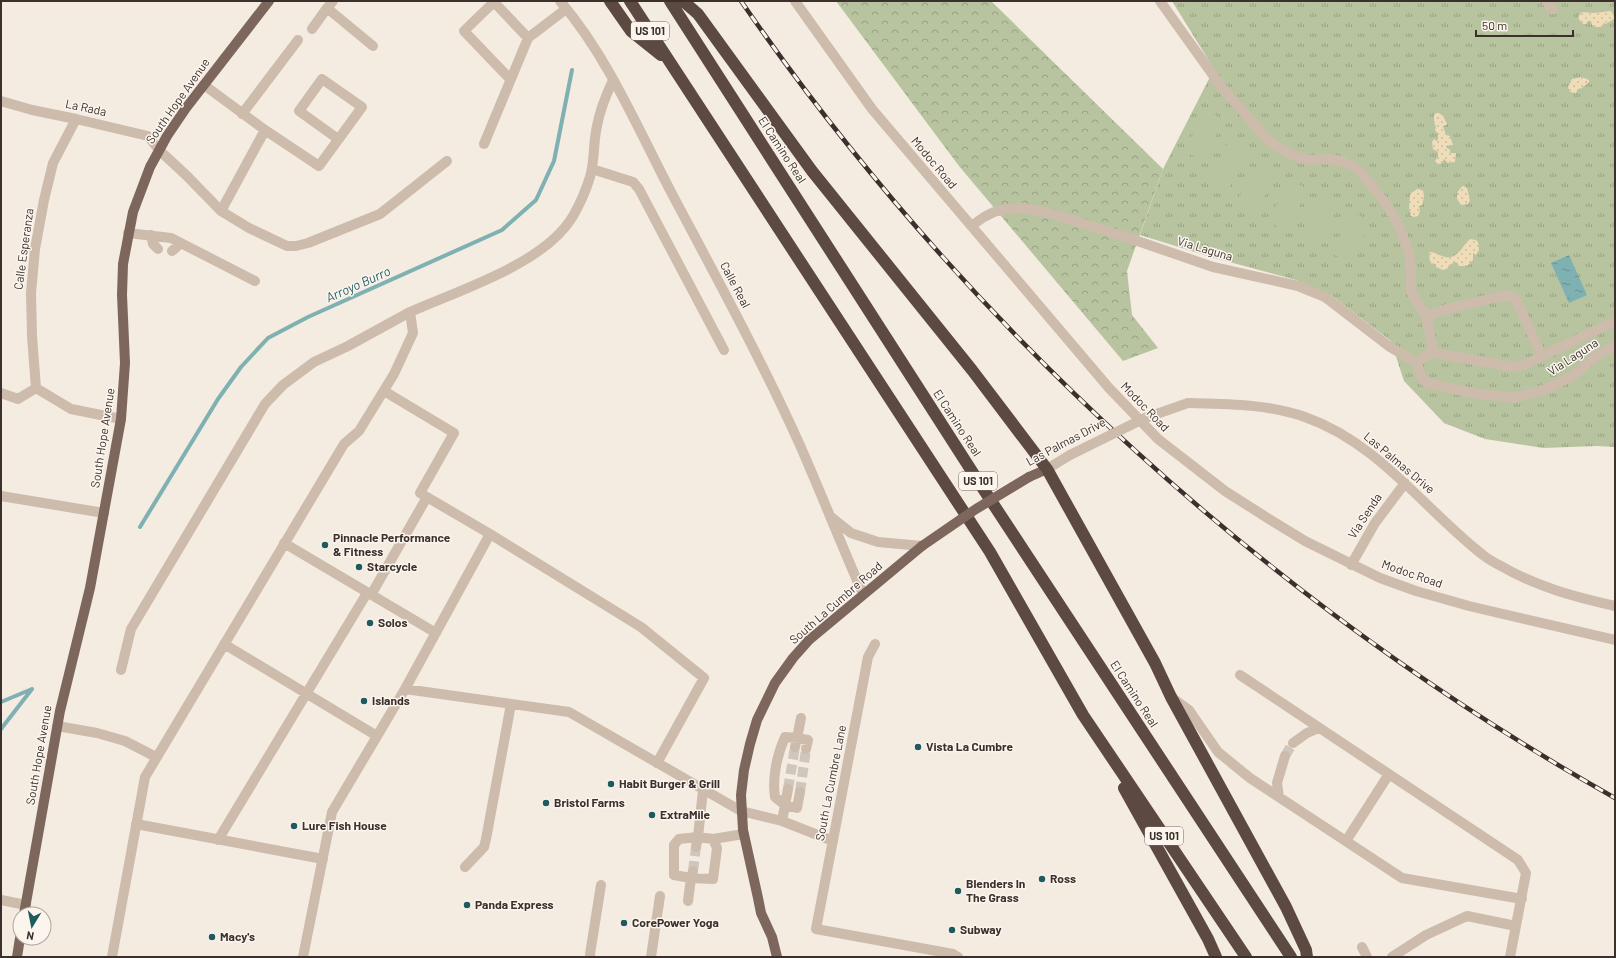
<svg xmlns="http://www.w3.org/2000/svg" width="1616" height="958" font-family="Barlow,sans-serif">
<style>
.grass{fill:url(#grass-tufts)}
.forest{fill:url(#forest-crowns)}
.sand{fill:url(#sand-dots)}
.pitch{fill:#b8c4a0}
.water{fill:url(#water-ripples)}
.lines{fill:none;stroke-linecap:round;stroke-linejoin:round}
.stream{stroke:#7fb0b2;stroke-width:4}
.minor-tunnel{stroke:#cfc6bd;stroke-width:10;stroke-dasharray:10 5;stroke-linecap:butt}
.minor{stroke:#cdbbac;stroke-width:10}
.major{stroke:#7d675c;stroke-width:10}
.highway{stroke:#5c4a42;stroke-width:12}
.rail-casing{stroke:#3b302b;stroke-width:4.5}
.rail{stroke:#fbf5ee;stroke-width:3;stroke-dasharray:9;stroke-linecap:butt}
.minor-bridge{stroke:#cdbbac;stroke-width:10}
.major-bridge{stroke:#7d675c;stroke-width:10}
.poi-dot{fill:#1f5a5e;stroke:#fbf5ee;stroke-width:1.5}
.labels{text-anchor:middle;stroke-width:3;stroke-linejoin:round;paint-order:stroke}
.shield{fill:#fbf5ee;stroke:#756b66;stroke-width:1}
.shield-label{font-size:11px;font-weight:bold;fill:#3b302b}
.street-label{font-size:12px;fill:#3b302b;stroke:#fbf5ee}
.poi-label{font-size:12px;font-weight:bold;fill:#3b302b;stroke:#fbf5ee;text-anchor:start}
.water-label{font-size:13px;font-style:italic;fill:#1f5a5e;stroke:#fbf5ee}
</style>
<defs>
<pattern id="grass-tufts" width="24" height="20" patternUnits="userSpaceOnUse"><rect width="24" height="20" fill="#b8c4a0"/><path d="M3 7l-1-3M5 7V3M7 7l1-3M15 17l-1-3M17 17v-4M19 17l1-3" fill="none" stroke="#97a083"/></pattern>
<pattern id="forest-crowns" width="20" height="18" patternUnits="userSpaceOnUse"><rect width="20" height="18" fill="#b8c4a0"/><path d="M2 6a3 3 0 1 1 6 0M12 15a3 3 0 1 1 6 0" fill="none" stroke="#97a083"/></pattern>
<pattern id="sand-dots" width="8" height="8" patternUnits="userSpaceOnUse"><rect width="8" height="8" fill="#efdcb8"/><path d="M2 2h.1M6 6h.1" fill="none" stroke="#cebd9e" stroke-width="1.8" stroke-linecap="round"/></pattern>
<pattern id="water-ripples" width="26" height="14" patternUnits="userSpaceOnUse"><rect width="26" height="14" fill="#7fb0b2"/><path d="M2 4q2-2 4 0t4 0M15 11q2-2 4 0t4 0" fill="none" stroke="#699091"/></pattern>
</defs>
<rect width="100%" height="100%" fill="#f4ebe1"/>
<path class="grass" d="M 1172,1 L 1615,1 L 1615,447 L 1597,446 L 1543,448 L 1485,439 L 1444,423 L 1404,381 L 1391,341 L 1332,296 L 1296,280 L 1211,257 L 1140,235 L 1163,169 L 1214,69 Z"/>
<path class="forest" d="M 836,1 L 991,1 L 1163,169 L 1127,271 L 1132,315 L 1158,348 L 1123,361 L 959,166 Z"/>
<path class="sand" d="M 1611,11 L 1615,18 L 1606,24 L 1603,23 L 1603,27 L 1596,27 L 1592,25 L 1591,21 L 1588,21 L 1586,24 L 1583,24 L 1578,18 L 1580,14 L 1582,12 L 1594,13 Z
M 1582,77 L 1589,80 L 1589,82 L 1582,88 L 1578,89 L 1576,93 L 1570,92 L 1568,87 L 1572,79 Z
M 1436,113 L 1439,113 L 1443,116 L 1447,124 L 1446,125 L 1443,126 L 1446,135 L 1450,136 L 1453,145 L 1446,146 L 1448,149 L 1450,149 L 1450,153 L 1456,153 L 1455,162 L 1448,163 L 1444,159 L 1442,163 L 1438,164 L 1435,161 L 1438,157 L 1438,152 L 1433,149 L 1432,142 L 1434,139 L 1437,141 L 1438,139 L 1438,134 L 1435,130 L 1436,127 L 1434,122 L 1434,115 Z
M 1463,186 L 1467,188 L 1470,200 L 1468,204 L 1462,205 C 1454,200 1456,191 1463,186 Z
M 1417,189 L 1423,190 L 1424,197 L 1422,205 L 1419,206 L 1420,211 L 1418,216 L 1413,217 L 1410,215 L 1411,213 L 1409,210 L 1410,194 Z
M 1470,239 L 1476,240 L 1478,242 L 1479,250 L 1476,255 L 1473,253 L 1473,260 L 1467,266 L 1458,266 L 1458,263 L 1455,262 L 1449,265 L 1447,269 L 1443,270 L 1436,267 L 1436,264 L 1430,263 L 1429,252 C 1434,252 1437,254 1442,256 C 1457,262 1462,246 1470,239 Z"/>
<path class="pitch" d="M 1205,110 L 1224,120 L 1203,161 L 1184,151 Z
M 1230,138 L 1249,148 L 1229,189 L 1209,180 Z
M 1259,161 L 1277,171 L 1257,211 L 1237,201 Z
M 1289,180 L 1308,189 L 1287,231 L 1268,222 Z
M 1320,196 L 1339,205 L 1318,247 L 1299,236 Z
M 1352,212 L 1371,221 L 1350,263 L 1331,253 Z"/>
<path class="water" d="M 1569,255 L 1587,295 L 1569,303 L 1551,263 Z"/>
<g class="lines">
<path class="stream" d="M 140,527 L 218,399 L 241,367 L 268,338 L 308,317 L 502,230 L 536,200 L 554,161 L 572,70
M 1,702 L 32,689
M 1,729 L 32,689"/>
<path class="minor-tunnel" d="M 1285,756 L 1293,743
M 788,789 L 795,747
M 800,792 L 806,749
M 693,871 L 696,847"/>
<path class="minor" d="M 333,1 L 327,8 L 373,46
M 493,1 L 528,38 L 566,9
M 560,1 C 608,57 637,127 671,192 C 715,275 760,357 799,443 C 821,493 841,544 863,594
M 795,1 L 872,109 L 1109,388 L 1158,439 L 1225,491 L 1269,519 L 1305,541 L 1380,578 L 1416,591 L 1469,606 L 1615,640
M 1160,1 L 1223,89 L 1269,141 L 1283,150 L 1299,158 L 1309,160 L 1330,159 L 1341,161 L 1355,167 L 1364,176 L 1389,208 L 1399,227 L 1409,252 L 1411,274 L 1411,292 L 1427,318
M 1547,1 L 1550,7 L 1553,9
M 494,2 L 464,31 L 510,79
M 312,29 L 327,8
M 204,85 L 265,130 L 221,211
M 1,101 L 32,110 L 76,119 L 148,136 L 159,150 L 187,176 L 221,211 L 249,228 L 287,246 L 296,246 L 308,243 L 380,214 L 447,161
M 242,114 L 298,40
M 76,119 L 53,163 L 44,200 L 35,249 L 31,293 L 32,336 L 36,388 L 71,409 L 121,419
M 265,130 L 319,166 L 362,107 L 322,79 L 299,111 L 338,139
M 484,144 L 528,38
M 592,169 L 633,182 L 639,189 L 724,350
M 971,226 L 984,217 L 994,212 L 1007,209 L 1021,208 L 1046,212 L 1123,236 L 1213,267 L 1298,286 L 1325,297 L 1390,347 L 1417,363 L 1422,379 L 1427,383 L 1472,393 L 1514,398 L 1546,389 L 1574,375 L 1596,356 L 1615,346
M 128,233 L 171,238 L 255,281
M 151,235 L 153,244 L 158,249
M 172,251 L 181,243
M 1434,353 L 1427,322 L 1430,315 L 1447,309 L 1507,295 L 1515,298 L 1542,356
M 1417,363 L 1426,355 L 1434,353 L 1514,367 L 1524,365 L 1615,321
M 384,391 L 454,433 L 420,493 L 490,534
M 1,393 L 18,399 L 36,388
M 1188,403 C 1228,404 1268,404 1305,417 C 1379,443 1424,509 1483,555 C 1489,560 1495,563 1501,566 C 1537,587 1575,597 1615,606
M 1047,469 L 1070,455
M 1,496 L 104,513
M 831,517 L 851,533 L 878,542 L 922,546
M 284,543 L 436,633
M 1351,565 L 1375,523 L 1405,483
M 371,595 L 427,497
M 224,644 L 377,736
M 875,644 L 868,657 L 816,929 L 953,954 L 958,957
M 121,670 L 131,629 L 265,404 L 283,385 L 314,362 L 348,346 L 410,312
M 1240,675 L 1518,860 L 1526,873 L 1510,957
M 405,689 L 569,712 L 741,811 L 782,821
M 1171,697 L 1189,710 L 1218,752 L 1250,778 L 1402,878 L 1522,899
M 801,718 L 797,738 L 808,740 L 806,749
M 57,726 L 97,733 L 125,741 L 156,757
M 1293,743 L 1307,733 L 1319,728
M 795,747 L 797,738 L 785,737 C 777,755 772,778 775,797 L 785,805 L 782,821 L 833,841
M 788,789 L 785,805 L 797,808 L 800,792
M 1279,797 L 1277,783 L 1285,756
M 136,824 L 323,859
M 218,840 L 367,593
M 1346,841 L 1389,774
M 696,847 L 698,837 L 713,839 L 744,834
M 465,867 L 484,847 L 486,839 L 511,704
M 693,871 L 691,878 L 713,879 L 717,848 L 713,839
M 1,900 L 26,905
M 688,901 L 691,878 L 674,875 L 674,845 L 679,839 L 698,837 L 703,790
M 1362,947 L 1367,957
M 112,957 L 145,777 L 344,444 L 359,431 L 394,374 L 413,333 L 410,312 C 459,290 545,264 573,216 C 580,204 586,190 590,177 C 595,160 593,143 597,126 C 600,109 606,95 613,80
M 303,957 L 332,812 L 405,689 L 490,534 L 641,627 L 704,678 L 657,763
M 590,957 L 590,954 L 601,885
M 651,957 L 660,896
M 1392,957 L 1426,935 L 1467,916 L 1516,926"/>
<path class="major" d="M 1029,477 L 1047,469
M 24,914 L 60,711 L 90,588 L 121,419 L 125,363 L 122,295 L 123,264 L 133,212 L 150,167 L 167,136 L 186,108 L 269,1
M 17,957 L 20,938
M 777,957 L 772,937 L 761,913 L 758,898 L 743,830 L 741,795 L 744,770 L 750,744 L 757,720 L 775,683 L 793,658 L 809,640 L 922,546"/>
<path class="highway" d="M 610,1 L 631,31 L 661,55
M 630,1 L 990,552 L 1083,715 L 1246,957
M 670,1 L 982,487 L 1291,957
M 683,1 L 698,14 L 812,171 L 972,370 L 1047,469 L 1155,663 L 1171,697 L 1286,907 L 1306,950 L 1307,957
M 1124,788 L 1208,939 L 1216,957"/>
<defs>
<path id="rail" d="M 741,1 C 965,326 1271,604 1615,798"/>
</defs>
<use href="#rail" class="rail-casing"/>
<use href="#rail" class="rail"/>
<path class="minor-bridge" d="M 1070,455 L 1145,418 L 1188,403"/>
<path class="major-bridge" d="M 922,546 L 976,509 L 1029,477"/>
</g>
<g class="poi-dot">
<circle cx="325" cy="545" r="4"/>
<circle cx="359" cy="567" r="4"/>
<circle cx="370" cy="623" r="4"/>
<circle cx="364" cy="701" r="4"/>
<circle cx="918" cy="747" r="4"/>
<circle cx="611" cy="784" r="4"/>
<circle cx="546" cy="803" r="4"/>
<circle cx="652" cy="815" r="4"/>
<circle cx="294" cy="826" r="4"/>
<circle cx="1042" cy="879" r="4"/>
<circle cx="958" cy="891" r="4"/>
<circle cx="467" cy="905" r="4"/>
<circle cx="624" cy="923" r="4"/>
<circle cx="952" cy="930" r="4"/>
<circle cx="212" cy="937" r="4"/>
</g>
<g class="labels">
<g class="shield">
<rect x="631" y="22" width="38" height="18" rx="3"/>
<rect x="959" y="472" width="38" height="18" rx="3"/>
<rect x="1145" y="827" width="38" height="18" rx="3"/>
</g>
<g class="shield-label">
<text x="650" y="35">US 101</text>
<text x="978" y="485">US 101</text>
<text x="1164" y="840">US 101</text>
</g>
<g class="street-label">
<text transform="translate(178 101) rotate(-55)" y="4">South Hope Avenue</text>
<text transform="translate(86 108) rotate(12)" y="4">La Rada</text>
<text transform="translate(782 150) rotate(57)" y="4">El Camino Real</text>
<text transform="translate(934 163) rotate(50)" y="4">Modoc Road</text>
<text transform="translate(24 249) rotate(-82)" y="4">Calle Esperanza</text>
<text transform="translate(1205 249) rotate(17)" y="4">Via Laguna</text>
<text transform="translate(735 285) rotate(62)" y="4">Calle Real</text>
<text transform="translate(1573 357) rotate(-33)" y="4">Via Laguna</text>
<text transform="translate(1145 407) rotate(46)" y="4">Modoc Road</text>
<text transform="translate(957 423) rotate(57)" y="4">El Camino Real</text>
<text transform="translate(103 438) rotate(-81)" y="4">South Hope Avenue</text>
<text transform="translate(1066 442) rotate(-28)" y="4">Las Palmas Drive</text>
<text transform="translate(1399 463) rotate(40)" y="4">Las Palmas Drive</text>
<text transform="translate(1365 516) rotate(-57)" y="4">Via Senda</text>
<text transform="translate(1412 574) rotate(19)" y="4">Modoc Road</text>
<text transform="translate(836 603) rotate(-41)" y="4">South La Cumbre Road</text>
<text transform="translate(1134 694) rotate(57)" y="4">El Camino Real</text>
<text transform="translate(39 755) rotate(-80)" y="4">South Hope Avenue</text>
<text transform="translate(831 783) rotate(-79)" y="4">South La Cumbre Lane</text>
</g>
<g class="poi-label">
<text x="333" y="542">Pinnacle Performance<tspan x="333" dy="14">&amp; Fitness</tspan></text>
<text x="367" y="571">Starcycle</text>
<text x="378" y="627">Solos</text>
<text x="372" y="705">Islands</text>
<text x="926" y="751">Vista La Cumbre</text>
<text x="619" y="788">Habit Burger &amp; Grill</text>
<text x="554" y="807">Bristol Farms</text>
<text x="660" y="819">ExtraMile</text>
<text x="302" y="830">Lure Fish House</text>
<text x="1050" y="883">Ross</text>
<text x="966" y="888">Blenders In<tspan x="966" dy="14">The Grass</tspan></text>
<text x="475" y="909">Panda Express</text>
<text x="632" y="927">CorePower Yoga</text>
<text x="960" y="934">Subway</text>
<text x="220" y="941">Macy's</text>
</g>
<g class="water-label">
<text transform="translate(358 284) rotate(-24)" y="5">Arroyo Burro</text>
</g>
</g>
<rect width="1616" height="958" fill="none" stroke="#3b302b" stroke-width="4"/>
<g transform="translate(32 926) rotate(190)"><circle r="19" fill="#fbf5ee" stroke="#aea6a0"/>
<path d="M0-3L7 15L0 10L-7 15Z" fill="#1f5a5e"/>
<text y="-6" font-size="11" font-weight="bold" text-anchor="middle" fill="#3b302b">N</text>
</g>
<path d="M1476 30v6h97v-6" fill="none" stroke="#3b302b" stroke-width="2"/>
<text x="1482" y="30" font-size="12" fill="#3b302b" stroke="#fbf5ee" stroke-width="3" paint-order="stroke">50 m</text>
</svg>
